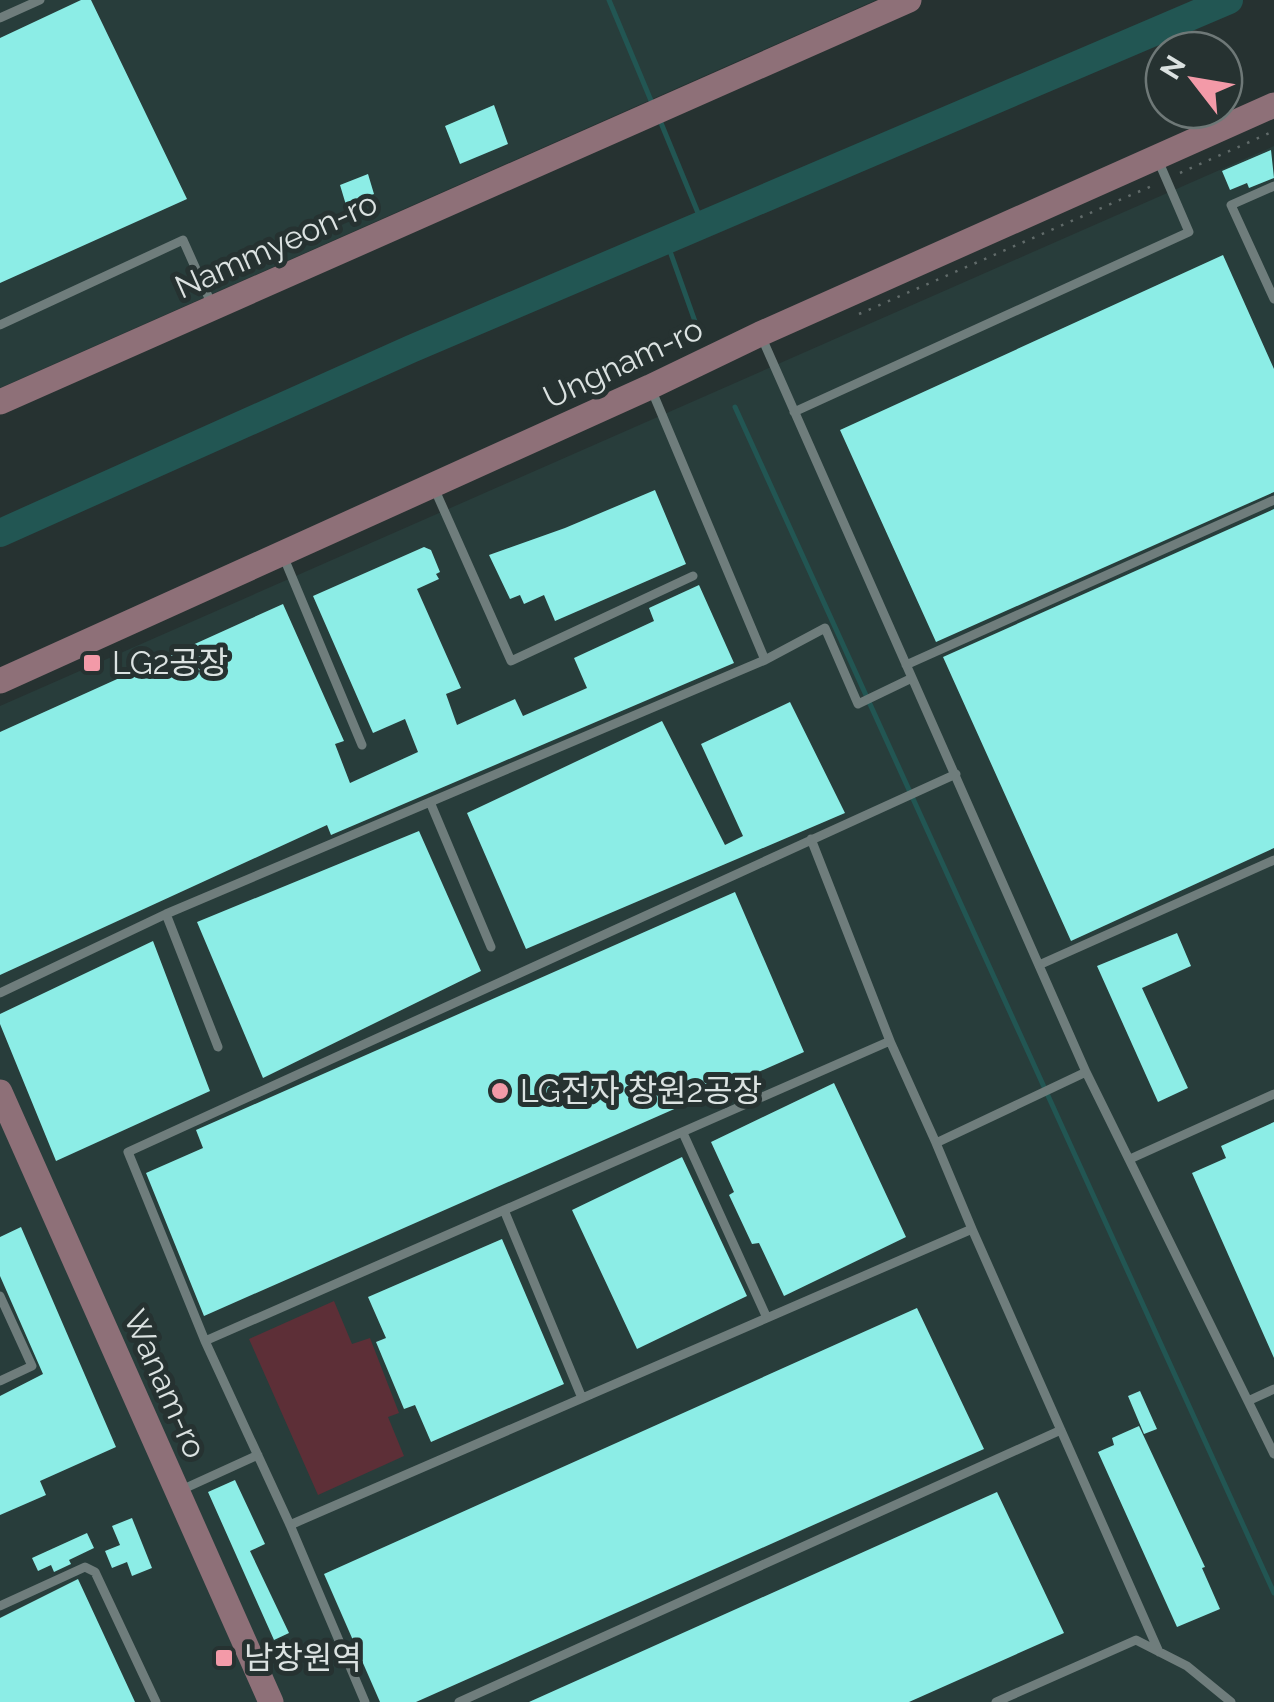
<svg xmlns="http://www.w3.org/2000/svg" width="1274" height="1702" font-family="Raleway,'Noto Sans KR',sans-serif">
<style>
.built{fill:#283d3b}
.green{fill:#5d2f37}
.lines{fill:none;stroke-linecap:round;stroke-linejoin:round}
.stream{stroke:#225653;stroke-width:5}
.river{stroke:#225653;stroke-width:28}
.building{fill:#8cede6}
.path{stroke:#616b6a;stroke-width:2.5;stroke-dasharray:2.5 8;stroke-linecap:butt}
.lane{stroke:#6f7d7c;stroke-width:9}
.secondary{stroke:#8e7078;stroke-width:25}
.poi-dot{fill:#f39aa8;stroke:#263231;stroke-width:4}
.labels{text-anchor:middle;stroke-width:10;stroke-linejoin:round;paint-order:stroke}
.street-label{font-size:32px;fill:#dbe2e1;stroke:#263231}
.poi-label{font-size:32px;fill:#dbe2e1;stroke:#263231;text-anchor:start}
</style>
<rect width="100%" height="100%" fill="#263231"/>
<path class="built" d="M 0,0 L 876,0 L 0,388 Z
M 1274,146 L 1274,1702 L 0,1702 L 0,706 Z"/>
<path class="green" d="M 334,1301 L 352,1344 L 370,1338 L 399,1413 L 388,1417 L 404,1456 L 318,1495 L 249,1339 Z"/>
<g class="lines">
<path class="stream" d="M 609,0 L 652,103
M 659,118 L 703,225
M 666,240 L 697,327
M 735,407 L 1274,1593"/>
<path class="river" d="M 0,533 L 411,349 L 1229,0"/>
</g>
<path class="building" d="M 81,0 L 91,0 L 187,199 L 0,283 L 0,38 Z
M 494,105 L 508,144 L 460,164 L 445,126 Z
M 1271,150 L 1274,178 L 1249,188 L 1247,183 L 1230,190 L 1222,171 Z
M 368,174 L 374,194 L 346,205 L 340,185 Z
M 1223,255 L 1274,369 L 1274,492 L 936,642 L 840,430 Z
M 655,490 L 686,564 L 555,621 L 544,595 L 524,604 L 520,595 L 510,599 L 489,555 L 565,528 Z
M 1274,509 L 1274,848 L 1071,941 L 943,657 Z
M 424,547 L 431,550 L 440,572 L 436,574 L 439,579 L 417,589 L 461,688 L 446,694 L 457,725 L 515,699 L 523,716 L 587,688 L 574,658 L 654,621 L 649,608 L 699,585 L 734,663 L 331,835 L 327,825 L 0,975 L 0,732 L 283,604 L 344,741 L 335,744 L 350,783 L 418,752 L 405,719 L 373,733 L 313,596 Z
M 790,702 L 845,813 L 526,949 L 467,813 L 662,721 L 725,845 L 743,836 L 701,744 Z
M 419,831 L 481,971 L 263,1078 L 197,922 Z
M 735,892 L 804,1052 L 204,1316 L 146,1173 L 203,1148 L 196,1130 Z
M 1177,933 L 1191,966 L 1142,988 L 1188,1088 L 1158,1102 L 1097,966 Z
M 153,941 L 210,1091 L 56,1161 L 0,1024 L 0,1014 Z
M 834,1083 L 906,1237 L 784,1296 L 759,1243 L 752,1244 L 729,1195 L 734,1192 L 711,1142 Z
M 1274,1122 L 1274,1358 L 1192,1173 L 1226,1158 L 1221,1146 Z
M 682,1157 L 747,1296 L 637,1349 L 572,1210 Z
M 21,1227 L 116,1447 L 40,1481 L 46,1495 L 0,1515 L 0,1396 L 43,1374 L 0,1276 L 0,1237 Z
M 502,1239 L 564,1384 L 431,1442 L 415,1405 L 404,1409 L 376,1342 L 386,1338 L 368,1297 Z
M 917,1308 L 984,1449 L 416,1702 L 380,1702 L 324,1574 Z
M 1140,1391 L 1157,1429 L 1144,1434 L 1128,1396 Z
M 1139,1426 L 1205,1567 L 1202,1568 L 1220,1609 L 1177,1627 L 1098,1452 L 1114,1445 L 1112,1438 Z
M 235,1480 L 265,1544 L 250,1551 L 289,1633 L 274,1640 L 208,1492 Z
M 997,1492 L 1064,1633 L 909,1702 L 529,1702 Z
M 132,1518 L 152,1568 L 132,1576 L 127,1562 L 112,1568 L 105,1551 L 120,1545 L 112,1526 Z
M 87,1533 L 94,1548 L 69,1560 L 71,1564 L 54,1572 L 51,1565 L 38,1571 L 32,1558 Z
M 78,1579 L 135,1702 L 0,1702 L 0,1618 Z"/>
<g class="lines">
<path class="path" d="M 1180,173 L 1274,131
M 859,314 L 1154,185"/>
<path class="lane" d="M 0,18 L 40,0
M 1274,186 L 1231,205 L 1274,299
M 0,325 L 183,240 L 212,305
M 762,338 L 1086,1072
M 652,391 L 765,660
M 794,412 L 1189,232 L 1158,160
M 435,490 L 511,661 L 693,576
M 284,558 L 362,745
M 906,665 L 1274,500
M 956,774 L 128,1152 L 205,1341 L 890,1041 L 936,1143 L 1086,1072 L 1274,1454
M 430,802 L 491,947
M 811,839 L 890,1041
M 166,914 L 218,1047
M 1039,965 L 1274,860
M 0,993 L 166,914 L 765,660 L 825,628 L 858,704 L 912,678
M 683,1133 L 767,1318
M 1130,1159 L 1274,1094
M 504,1210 L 582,1398
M 972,1229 L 1159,1652
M 0,1296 L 32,1366 L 0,1381
M 205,1341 L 290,1525 L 972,1229 L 936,1143
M 1248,1401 L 1274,1389
M 179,1491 L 258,1455
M 290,1525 L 365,1702
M 0,1606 L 85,1567 L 95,1572 L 156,1702
M 459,1702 L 1061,1430
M 996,1702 L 1136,1640 L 1187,1666 L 1231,1702"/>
<path class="secondary" d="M 0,402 L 909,0
M 0,681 L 650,387 L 760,334 L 1274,105
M 0,1092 L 271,1702"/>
</g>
<g class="poi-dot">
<rect x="82" y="653" width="20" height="20" rx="5"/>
<circle cx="500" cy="1091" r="10"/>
<rect x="214" y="1648" width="20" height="20" rx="5"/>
</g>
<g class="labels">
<g class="street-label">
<text transform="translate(276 245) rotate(-24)" y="11">Nammyeon-ro</text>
<text transform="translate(623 363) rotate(-25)" y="11">Ungnam-ro</text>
<text transform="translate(165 1384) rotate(66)" y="11">Wanam-ro</text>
</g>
<g class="poi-label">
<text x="112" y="674">LG2공장</text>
<text x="520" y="1102">LG전자 창원2공장</text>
<text x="244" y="1669">남창원역</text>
</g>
</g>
<g transform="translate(1194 80) rotate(301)"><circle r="48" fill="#263231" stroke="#6e7877" stroke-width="2.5"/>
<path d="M0-8L18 38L0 25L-18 38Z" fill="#f39aa8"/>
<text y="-15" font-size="28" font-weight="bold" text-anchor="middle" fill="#dbe2e1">N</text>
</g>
</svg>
